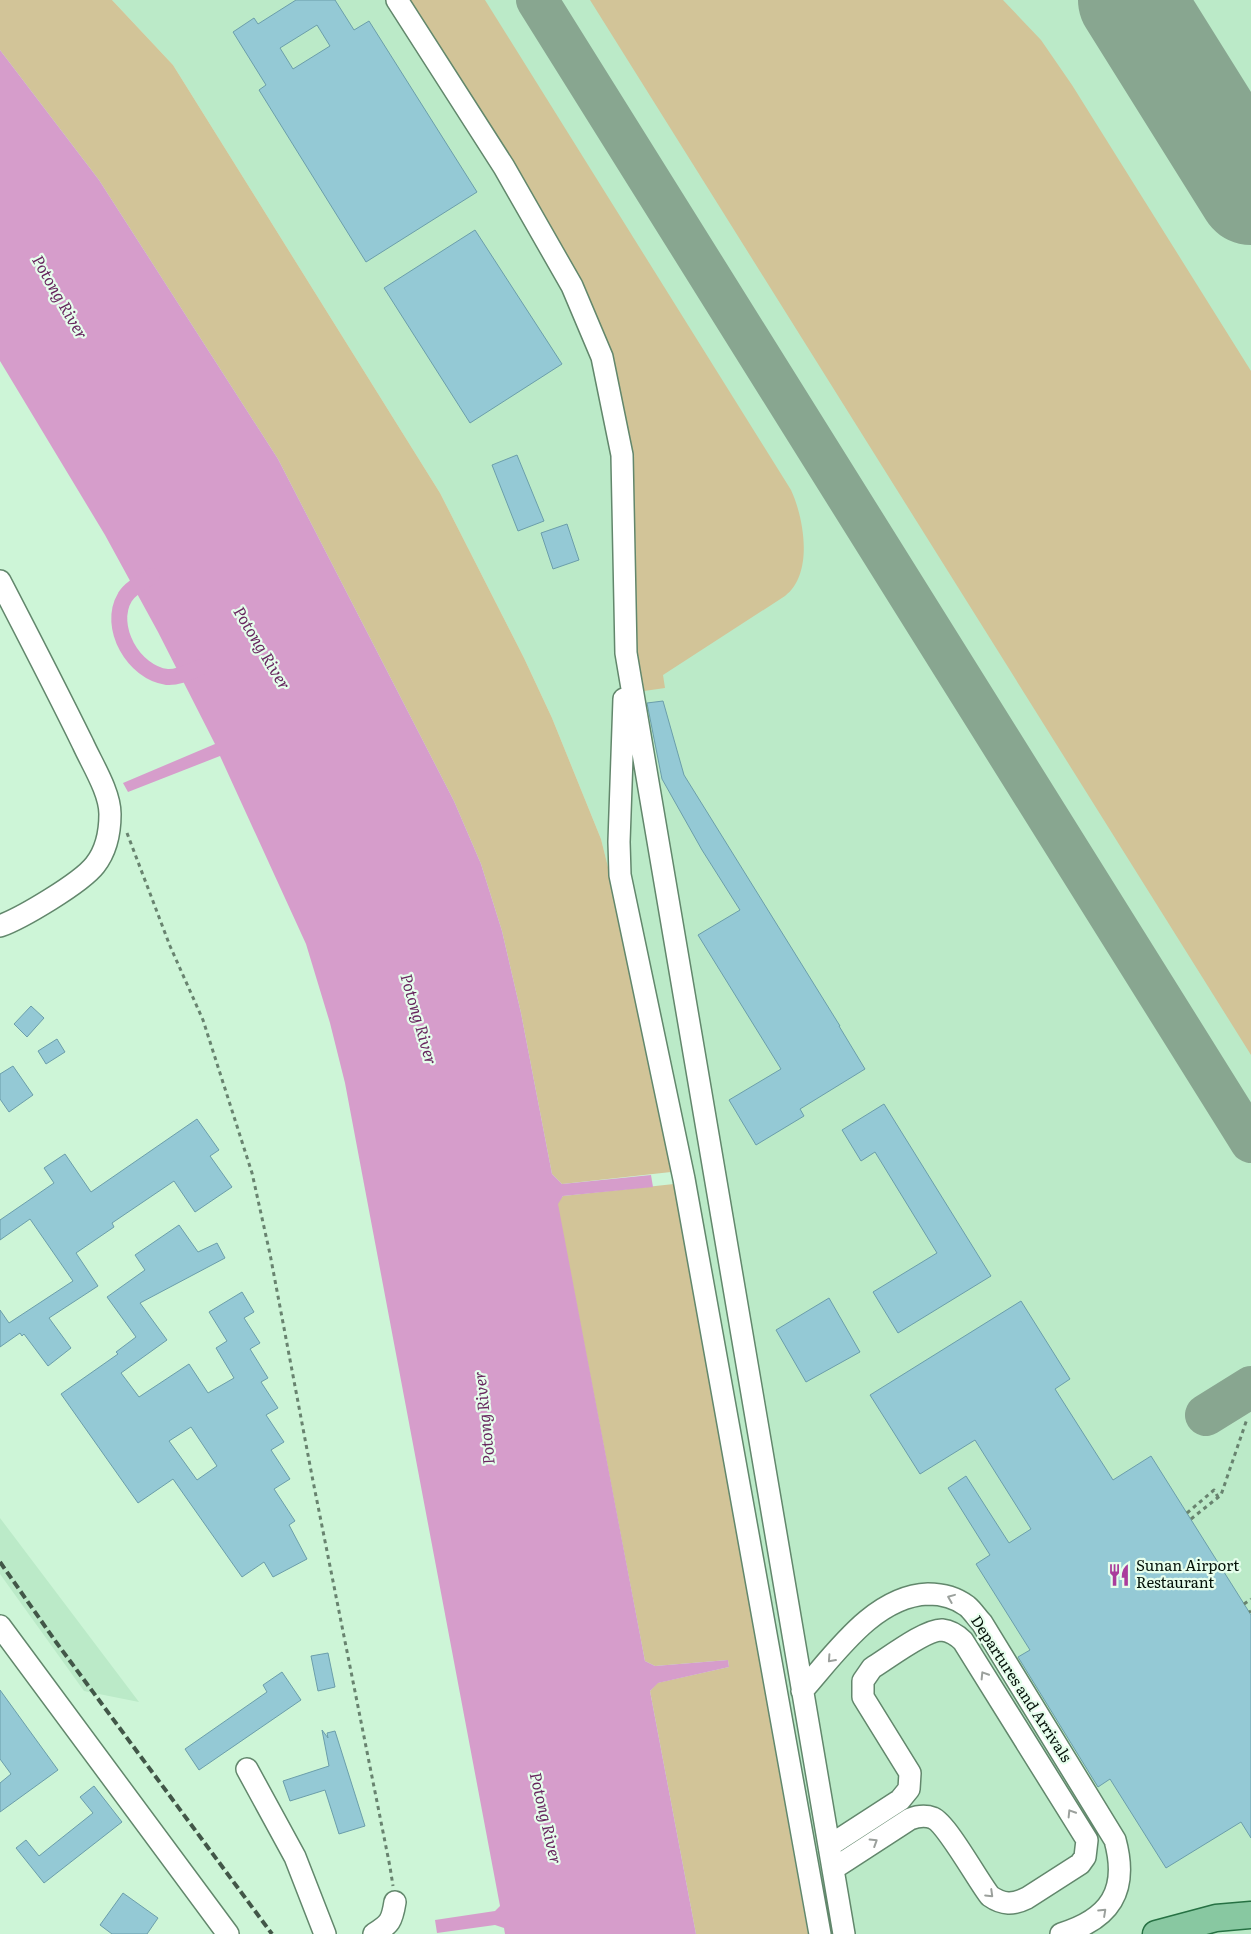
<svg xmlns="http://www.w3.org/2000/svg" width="1251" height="1934" font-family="Literata,serif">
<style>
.built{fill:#bbeac8}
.green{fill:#d2c498}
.water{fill:#d69dcb}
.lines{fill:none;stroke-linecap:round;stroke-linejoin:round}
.canal{stroke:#d69dcb;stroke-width:16}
.taxiway{stroke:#88a690;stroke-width:42}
.runway{stroke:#88a690;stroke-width:106}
.building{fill:#94c9d5;stroke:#6b9eaa;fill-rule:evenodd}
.minor-casing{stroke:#62876c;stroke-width:24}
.major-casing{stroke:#267143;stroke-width:29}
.path{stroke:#68836f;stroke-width:3;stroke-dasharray:4 4;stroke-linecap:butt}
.minor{stroke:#fff;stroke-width:21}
.major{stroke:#88c8a1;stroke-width:26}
.rail{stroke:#425748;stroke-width:4;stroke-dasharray:8 4;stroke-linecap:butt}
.oneway{stroke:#9ba09c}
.labels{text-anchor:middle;stroke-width:4.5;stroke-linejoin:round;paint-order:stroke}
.poi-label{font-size:15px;fill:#041108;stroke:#e6feec;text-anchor:start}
.street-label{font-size:15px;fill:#041108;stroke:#e6feec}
.water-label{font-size:16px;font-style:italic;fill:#67255e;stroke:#e6feec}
</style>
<rect width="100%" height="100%" fill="#cdf5d7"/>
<path class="built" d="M 112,0 L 1251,0 L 1251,1934 L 808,1934 L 674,1184 L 643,1040 L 617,903 L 601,839 L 552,718 L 524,658 L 440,493 L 173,65 Z
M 0,1518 L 139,1702 L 84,1691 L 0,1574 Z"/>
<path class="green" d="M 0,0 L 112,0 L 173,65 L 440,493 L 524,658 L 552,718 L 601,839 L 617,903 L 643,1040 L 671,1172 L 562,1184 L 552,1174 L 521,1013 L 502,931 L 481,864 L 454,801 L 278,459 L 99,180 L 0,50 Z
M 406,0 L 485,0 L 791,490 C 804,518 814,574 785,596 L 663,675 L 665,688 L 644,691 L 635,637 L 618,391 Z
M 590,0 L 1003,0 L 1041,40 L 1072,85 L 1251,371 L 1251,1055 Z
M 674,1184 L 808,1934 L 696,1934 L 650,1691 L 657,1683 L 729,1667 L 728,1660 L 655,1666 L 645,1661 L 557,1203 L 563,1196 Z"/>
<path class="water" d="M 0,50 L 99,180 L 278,459 L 454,801 L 481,864 L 502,931 L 521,1013 L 552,1174 L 562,1184 L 651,1175 L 653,1187 L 563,1196 L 558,1204 L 645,1661 L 655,1666 L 728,1660 L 729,1667 L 658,1683 L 650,1691 L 696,1934 L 505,1934 L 504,1928 L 495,1925 L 437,1933 L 435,1920 L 495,1911 L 500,1906 L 345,1083 L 330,1023 L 306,944 L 220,756 L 128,792 L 123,783 L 215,744 L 158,632 L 105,535 L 0,361 Z"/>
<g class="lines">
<path class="canal" d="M 152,576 C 144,581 130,588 125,597 C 107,627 134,673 167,677 C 178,678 191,671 201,667"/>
<path class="taxiway" d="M 537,0 L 1251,1142
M 1114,0 L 1149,28
M 1206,1415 L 1251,1387"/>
<path class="runway" d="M 1131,0 L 1251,192"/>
</g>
<path class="building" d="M 296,0 L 335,0 L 354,30 L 369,21 L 477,192 L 366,262 L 259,90 L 266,85 L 233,32 L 254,18 L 258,24 ZM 317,25 L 330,46 L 293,69 L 280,48 Z
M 475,230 L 562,364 L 470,423 L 384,288 Z
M 517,455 L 544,521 L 518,531 L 492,465 Z
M 567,524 L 579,560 L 553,569 L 541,533 Z
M 663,701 L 684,775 L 840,1026 L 839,1026 L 865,1069 L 800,1109 L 804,1116 L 756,1145 L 729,1100 L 781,1069 L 698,935 L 740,910 L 702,850 L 662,779 L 647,703 Z
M 31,1006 L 44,1018 L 27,1037 L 14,1024 Z
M 57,1039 L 65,1052 L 46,1064 L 38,1051 Z
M 13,1066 L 33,1095 L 9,1112 L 0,1099 L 0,1074 Z
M 884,1104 L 991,1276 L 898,1333 L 873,1292 L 937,1253 L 875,1152 L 861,1161 L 842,1130 Z
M 197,1119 L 219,1150 L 210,1156 L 232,1187 L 195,1212 L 174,1181 L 112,1223 L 114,1227 L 76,1253 L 98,1286 L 49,1318 L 71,1348 L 48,1366 L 24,1334 L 22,1336 L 20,1333 L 0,1347 L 0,1310 L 9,1323 L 73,1281 L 30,1219 L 0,1240 L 0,1220 L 54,1183 L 44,1168 L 65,1154 L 91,1192 Z
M 179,1225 L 198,1252 L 217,1243 L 225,1258 L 140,1303 L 167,1340 L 121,1373 L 139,1397 L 189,1364 L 208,1393 L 234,1378 L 216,1348 L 227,1341 L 209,1312 L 242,1292 L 254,1312 L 244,1318 L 260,1343 L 250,1349 L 268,1378 L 261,1382 L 278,1408 L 266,1415 L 284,1442 L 271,1450 L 290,1479 L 274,1489 L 295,1521 L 289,1525 L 307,1559 L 273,1577 L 264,1562 L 242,1577 L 173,1479 L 138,1503 L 61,1394 L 118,1354 L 116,1352 L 136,1337 L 107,1297 L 145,1270 L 135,1255 ZM 191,1427 L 217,1466 L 197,1480 L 169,1441 Z
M 829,1298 L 860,1352 L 806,1382 L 776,1330 Z
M 1021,1301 L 1070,1379 L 1055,1389 L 1113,1480 L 1151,1456 L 1251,1615 L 1251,1838 L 1241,1822 L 1166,1868 L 1110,1779 L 1098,1787 L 1018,1657 L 1030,1650 L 976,1564 L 990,1555 L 948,1488 L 966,1476 L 1009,1543 L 1031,1529 L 975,1440 L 920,1474 L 870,1395 Z
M 328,1653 L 335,1687 L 318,1691 L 311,1656 Z
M 282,1672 L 301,1700 L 199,1770 L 185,1749 L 267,1692 L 263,1685 Z
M 0,1690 L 58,1770 L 0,1812 L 0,1783 L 11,1774 L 0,1759 Z
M 322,1730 L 328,1738 L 327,1733 L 335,1731 L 365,1826 L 339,1834 L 325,1790 L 290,1801 L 283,1781 L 329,1766 Z
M 94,1786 L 122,1822 L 44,1883 L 16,1848 L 26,1840 L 39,1856 L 93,1813 L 80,1797 Z
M 123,1893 L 158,1918 L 147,1934 L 112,1934 L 100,1925 Z"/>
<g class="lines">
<defs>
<path id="minor" d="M 397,0 L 504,167 L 572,286 L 602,357 L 622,455 L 626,653 L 844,1934
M 0,581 C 28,635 56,689 83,744 C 92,764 110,792 110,814 C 110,831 106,851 95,865 C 81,883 22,918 0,926
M 624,699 L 619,842 L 620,875 L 684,1179 L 820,1934
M 0,1626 L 228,1934
M 802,1691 C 835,1654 874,1596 928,1594 C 942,1594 955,1597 967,1606 C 973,1611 977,1618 982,1623 L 1115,1840 C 1129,1891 1110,1919 1061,1934
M 247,1769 L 295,1857 L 325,1934
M 829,1846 L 900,1800 L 909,1789 L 910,1773 L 863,1697 L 863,1681 L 872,1668 C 887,1659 926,1629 942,1630 C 951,1631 957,1635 963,1641 L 1087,1840 L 1085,1857 L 1080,1864 L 1027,1898 C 1013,1905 1003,1905 990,1896 C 978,1881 947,1824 933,1818 C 925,1815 918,1816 910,1819 L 833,1869
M 374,1934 C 390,1924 392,1921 395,1902"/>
<path id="major" d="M 1156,1934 L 1216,1918 L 1251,1915"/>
</defs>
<use href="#minor" class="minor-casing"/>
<use href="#major" class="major-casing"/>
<path class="path" d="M 127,833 L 170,946 L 203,1020 L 252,1173 L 270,1254 L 312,1476 L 390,1867 L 393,1886
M 1187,1513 L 1214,1490 L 1218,1497
M 1191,1519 L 1221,1495 L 1247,1419
M 1244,1604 L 1251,1599
M 1249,1612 L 1251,1611"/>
<use href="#minor" class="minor"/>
<use href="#major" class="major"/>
<path class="rail" d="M 0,1562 L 56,1642 L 272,1934"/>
</g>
<defs><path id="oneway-chevron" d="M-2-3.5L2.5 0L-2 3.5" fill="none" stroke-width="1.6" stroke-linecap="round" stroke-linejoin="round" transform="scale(1.25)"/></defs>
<g class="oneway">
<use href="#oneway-chevron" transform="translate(951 1598) rotate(-158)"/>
<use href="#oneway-chevron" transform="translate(831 1659) rotate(132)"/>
<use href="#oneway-chevron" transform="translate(984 1675) rotate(-122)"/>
<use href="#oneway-chevron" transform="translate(1071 1813) rotate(-122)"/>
<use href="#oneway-chevron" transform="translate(874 1842) rotate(-32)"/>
<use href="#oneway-chevron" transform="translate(990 1894) rotate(44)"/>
<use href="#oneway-chevron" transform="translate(1103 1912) rotate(-43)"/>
</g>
<defs>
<symbol id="restaurant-bare" viewBox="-9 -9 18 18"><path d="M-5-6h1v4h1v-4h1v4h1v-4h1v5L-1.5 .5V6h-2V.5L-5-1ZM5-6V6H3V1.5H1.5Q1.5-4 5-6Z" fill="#aa3d9c" stroke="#e6feec" stroke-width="2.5" paint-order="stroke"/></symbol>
</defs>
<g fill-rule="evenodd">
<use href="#restaurant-bare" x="1103" y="1559" width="32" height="32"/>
</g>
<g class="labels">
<g class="poi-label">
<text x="1136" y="1571">Sunan Airport<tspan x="1136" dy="17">Restaurant</tspan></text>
</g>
<g class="street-label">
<text transform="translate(1021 1689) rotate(57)" y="5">Departures and Arrivals</text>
</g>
<g class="water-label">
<text transform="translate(60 297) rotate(60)" y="6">Potong River</text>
<text transform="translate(262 648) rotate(59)" y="6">Potong River</text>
<text transform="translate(419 1019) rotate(74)" y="6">Potong River</text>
<text transform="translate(484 1418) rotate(-96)" y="6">Potong River</text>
<text transform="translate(546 1818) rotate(77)" y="6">Potong River</text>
</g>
</g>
</svg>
